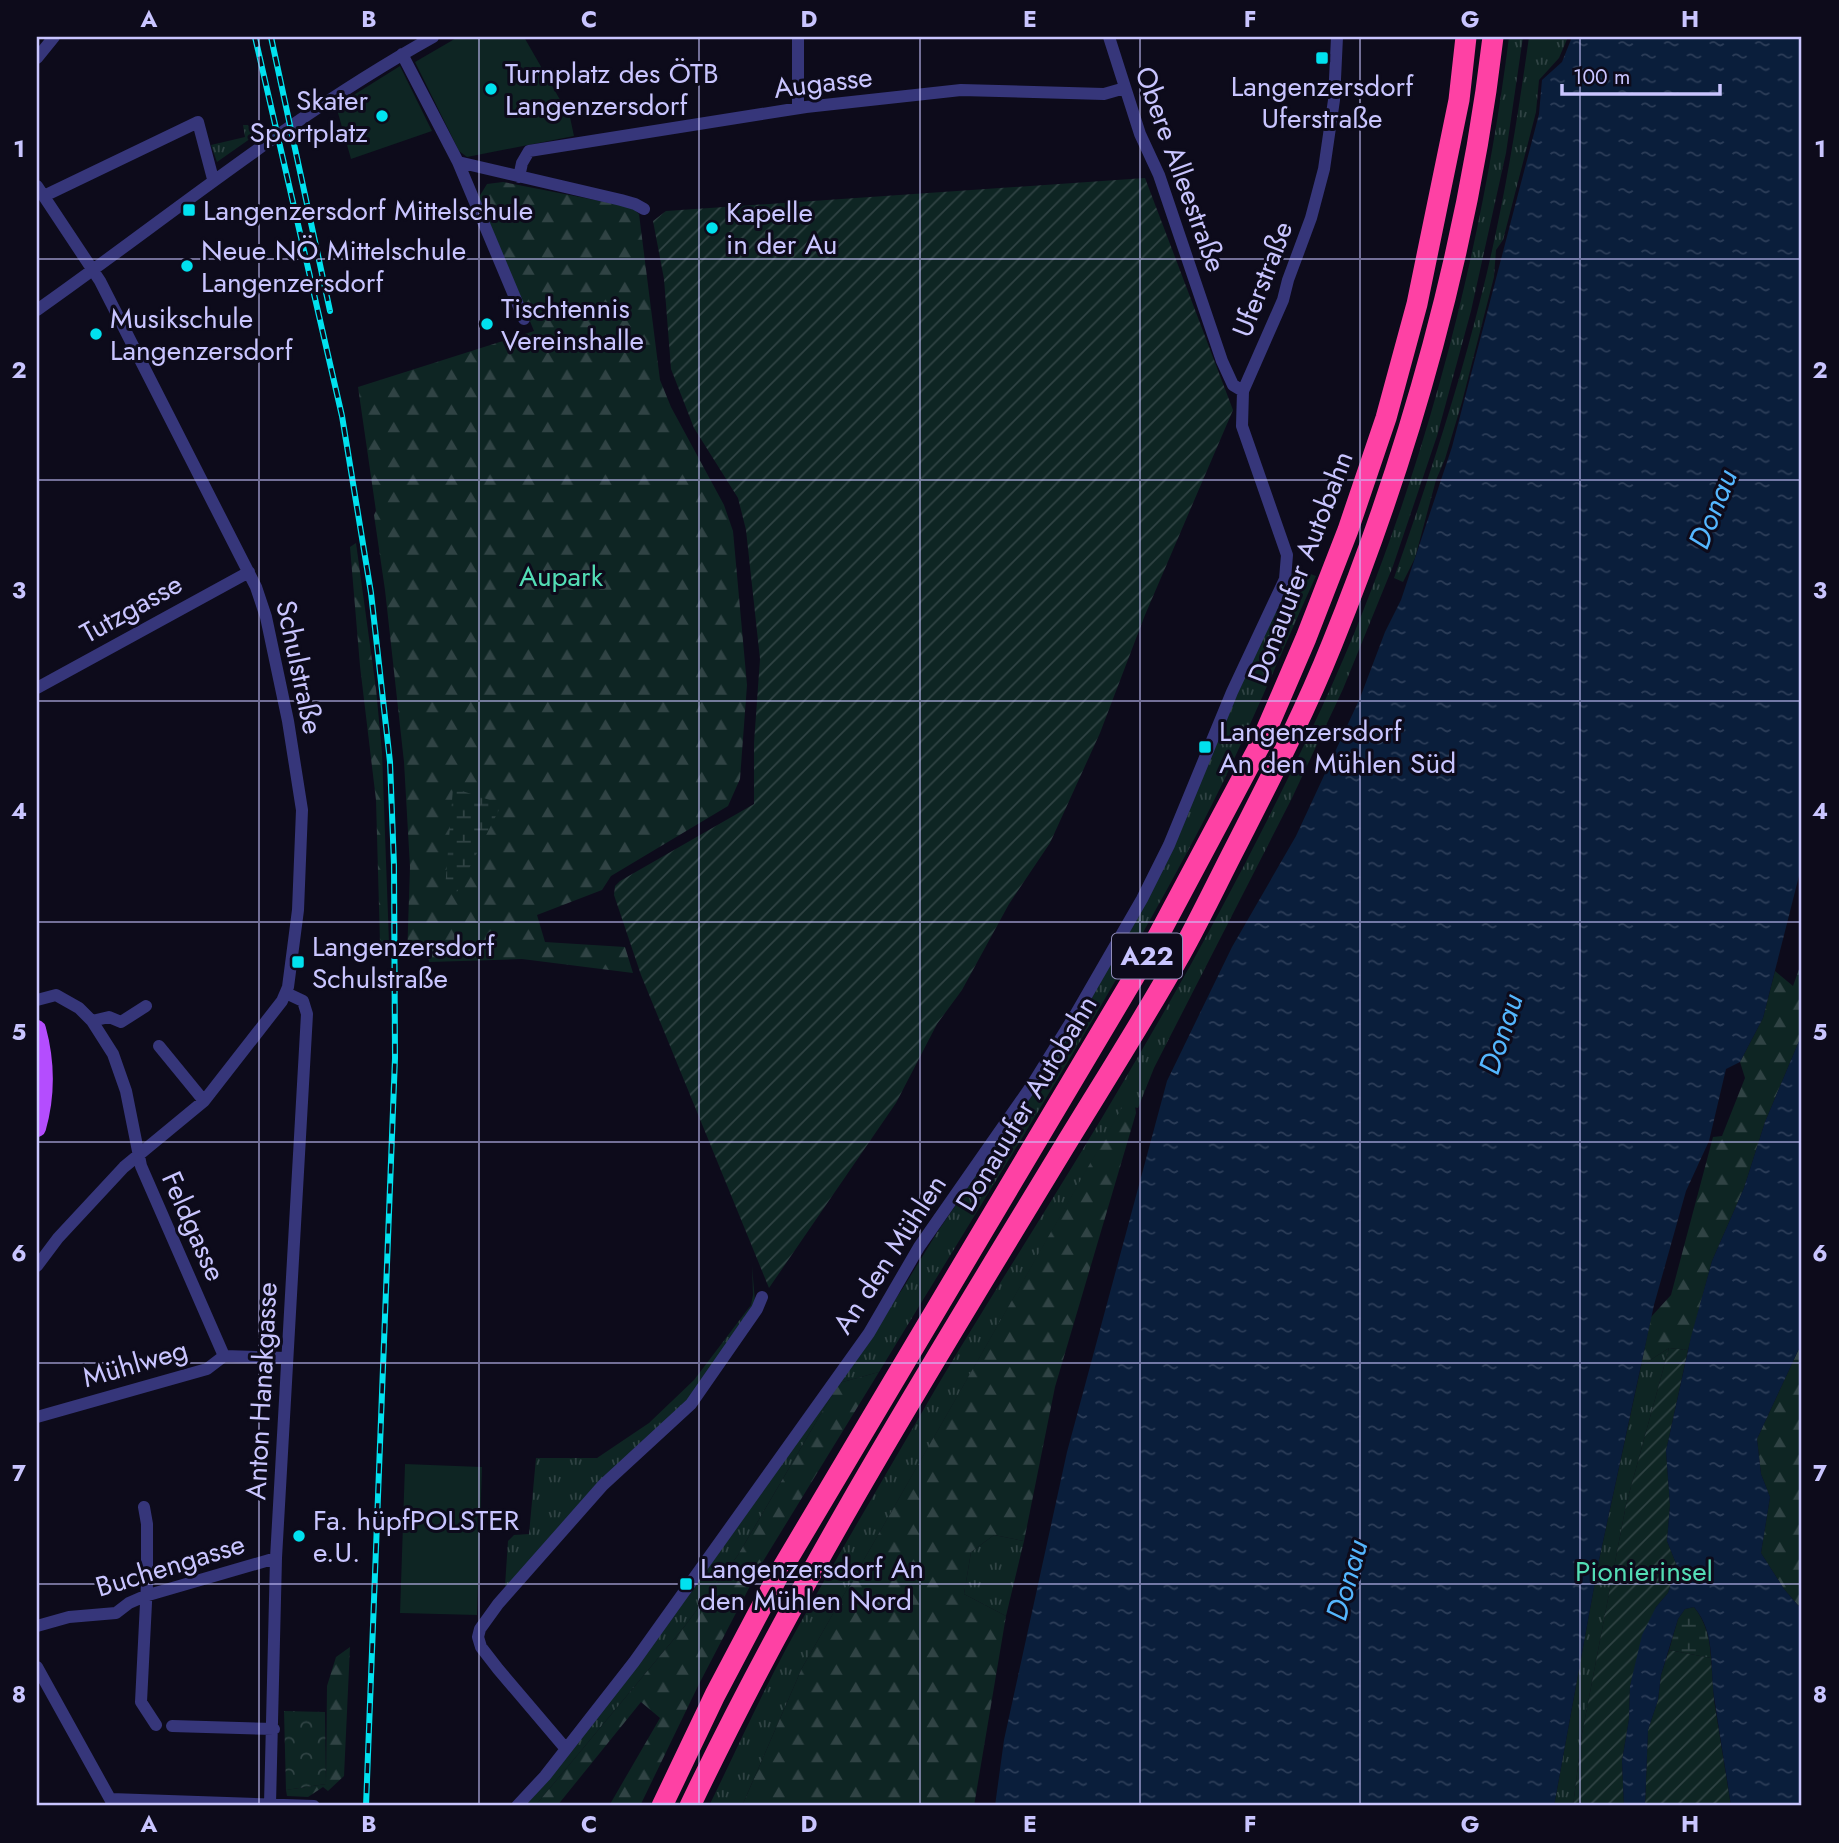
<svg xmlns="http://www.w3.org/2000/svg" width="1839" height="1843" font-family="Jost,sans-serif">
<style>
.grass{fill:url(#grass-tufts)}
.forest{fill:url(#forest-firs)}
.wetland{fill:url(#wetland-marsh)}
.park{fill:url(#park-crowns)}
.garden{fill:url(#garden-furrows)}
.pitch{fill:#0e2523}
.water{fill:url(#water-ripples)}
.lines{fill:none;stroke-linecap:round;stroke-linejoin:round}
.street{stroke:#36367a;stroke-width:12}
.primary{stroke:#b44dfe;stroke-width:18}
.highway{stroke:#fe41a4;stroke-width:21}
.rail-casing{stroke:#01e1ef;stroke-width:6}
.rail{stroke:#0d0b1b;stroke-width:3.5;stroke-dasharray:10;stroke-linecap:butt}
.grid{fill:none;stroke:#c9c5ff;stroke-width:2;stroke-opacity:0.55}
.poi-dot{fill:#01e1ef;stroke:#0d0b1b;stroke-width:2.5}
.labels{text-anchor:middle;stroke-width:6;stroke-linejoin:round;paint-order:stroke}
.shield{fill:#0d0b1b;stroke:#918dbb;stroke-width:2}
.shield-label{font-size:26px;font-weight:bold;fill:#c9c5ff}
.poi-label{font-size:28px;fill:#c9c5ff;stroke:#0d0b1b;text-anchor:start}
.street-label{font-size:28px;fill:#c9c5ff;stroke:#0d0b1b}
.park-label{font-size:28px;fill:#53ddb5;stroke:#0d0b1b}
.water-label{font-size:30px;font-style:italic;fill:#54b6fe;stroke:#0d0b1b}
.neatline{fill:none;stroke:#c9c5ff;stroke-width:2.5}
.grid-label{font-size:23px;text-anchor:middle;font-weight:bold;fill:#c9c5ff}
</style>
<defs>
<pattern id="grass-tufts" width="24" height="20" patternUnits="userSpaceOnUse" patternTransform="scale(1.75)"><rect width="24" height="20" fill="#0e2523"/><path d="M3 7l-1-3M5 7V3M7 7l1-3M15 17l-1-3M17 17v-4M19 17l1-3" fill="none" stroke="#304344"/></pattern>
<pattern id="forest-firs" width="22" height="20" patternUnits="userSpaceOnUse" patternTransform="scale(1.75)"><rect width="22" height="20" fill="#0e2523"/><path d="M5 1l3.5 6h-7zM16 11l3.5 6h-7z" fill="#304344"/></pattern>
<pattern id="wetland-marsh" width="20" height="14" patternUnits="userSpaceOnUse" patternTransform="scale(1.75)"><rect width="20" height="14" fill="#0e2523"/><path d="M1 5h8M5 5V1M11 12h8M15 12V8" fill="none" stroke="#304344"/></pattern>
<pattern id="park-crowns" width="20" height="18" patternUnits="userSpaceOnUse" patternTransform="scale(1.75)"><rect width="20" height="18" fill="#0e2523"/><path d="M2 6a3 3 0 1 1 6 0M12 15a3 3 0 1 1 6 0" fill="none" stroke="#304344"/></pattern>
<pattern id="garden-furrows" width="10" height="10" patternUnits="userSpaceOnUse" patternTransform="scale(1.75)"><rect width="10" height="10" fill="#0e2523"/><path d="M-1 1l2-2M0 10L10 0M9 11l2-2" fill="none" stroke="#304344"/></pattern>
<pattern id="water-ripples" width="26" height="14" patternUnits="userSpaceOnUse" patternTransform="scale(1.75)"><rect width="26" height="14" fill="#0a1e3b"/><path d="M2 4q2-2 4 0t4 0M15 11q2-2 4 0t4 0" fill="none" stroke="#2c3d58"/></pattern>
</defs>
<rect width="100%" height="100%" fill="#0d0b1b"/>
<path class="grass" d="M 1509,37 L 1523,37 L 1506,153 L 1471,311 L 1437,436 L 1393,566 L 1343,689 L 1292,798 L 1154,1068 L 1138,1108 L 1124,1105 L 802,1668 L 742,1806 L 709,1806 C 735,1753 759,1699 787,1647 C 836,1558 888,1471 939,1383 C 1001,1279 1068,1177 1129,1072 C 1199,954 1264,832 1322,707 C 1417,501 1481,262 1509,37 Z
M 1529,37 L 1568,37 L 1559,58 L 1539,80 L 1536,112 L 1503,240 L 1496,250 L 1494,277 L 1462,402 L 1445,459 L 1436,480 L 1415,558 L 1403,582 L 1394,578 C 1427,484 1458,390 1482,293 C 1503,209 1517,123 1529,37 Z
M 243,125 L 248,125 L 254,136 L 217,162 L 211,145 L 245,137 Z
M 1294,568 L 1316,576 C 1275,666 1238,758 1191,845 C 1095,1025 985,1197 879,1372 L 839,1383 L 738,1555 L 684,1627 L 535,1806 L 524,1806 L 839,1383 L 903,1288 L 938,1231 L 1050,1068 L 1120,947 L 1248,667 L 1280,603 Z
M 752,1266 L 755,1301 L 697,1391 L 509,1586 L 505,1586 L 508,1541 L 514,1535 L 529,1534 L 536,1458 L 597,1458 L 649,1423 L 694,1380 L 751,1305 L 753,1295 Z
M 1669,1348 L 1626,1505 L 1582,1734 L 1573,1806 L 1554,1806 L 1599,1560 L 1641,1366 Z
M 994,1535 L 1024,1541 L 1006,1616 L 964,1594 L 971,1552 Z"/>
<path class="forest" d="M 503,182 L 631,207 L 639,214 L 660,380 L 671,407 L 724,505 L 733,531 L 747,685 L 740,779 L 728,806 L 611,876 L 602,890 L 537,915 L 545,942 L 625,947 L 633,973 L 522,959 L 429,962 L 427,950 L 407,958 L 410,867 L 404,762 L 385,590 L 374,515 L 376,511 L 358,387 L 534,331 L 479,197 L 487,184 Z
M 356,543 L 376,689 L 382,752 L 389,943 L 380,943 L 376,800 L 360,666 L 350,547 Z
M 1802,961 L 1802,1034 L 1765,1122 L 1744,1188 L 1712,1261 L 1688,1350 L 1669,1348 L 1641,1366 L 1651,1317 L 1671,1295 L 1713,1137 L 1722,1136 L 1745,1078 L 1740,1062 L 1763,1018 L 1775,971 L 1793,986 Z
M 1128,1102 L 1135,1106 L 1136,1113 L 1055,1387 L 1024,1541 L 994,1535 L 971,1552 L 964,1594 L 1006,1616 L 974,1806 L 742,1806 L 802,1668 L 1124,1104 Z
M 1802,1342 L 1802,1610 L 1784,1589 L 1761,1553 L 1770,1497 L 1761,1474 L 1757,1439 Z
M 879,1372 L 762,1563 L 698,1686 L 640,1806 L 609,1806 L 660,1718 L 641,1702 L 557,1806 L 535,1806 L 684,1627 L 738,1555 L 839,1383 Z
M 350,1647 L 344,1776 L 328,1791 L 323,1787 L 308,1797 L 287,1796 L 286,1790 L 326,1784 L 327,1686 L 336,1657 Z"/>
<path class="wetland" d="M 453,788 L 502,804 L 457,892 L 445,889 Z
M 1694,1607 C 1706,1622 1710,1639 1711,1658 L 1669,1650 L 1678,1619 L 1685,1609 Z"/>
<path class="park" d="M 284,1711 L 325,1712 L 326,1784 L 286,1790 Z"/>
<path class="garden" d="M 1145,178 L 1233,410 L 1145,615 L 1100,733 L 1050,843 L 1009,904 L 962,990 L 937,1024 L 896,1103 L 769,1288 L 641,975 L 614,895 L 615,886 L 620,881 L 754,804 L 754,743 L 760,659 L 746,530 L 738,498 L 694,428 L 671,369 L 664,279 L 653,221 L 666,211 Z
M 1669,1348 L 1688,1350 L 1666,1451 L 1670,1505 L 1667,1541 L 1677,1566 L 1668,1593 L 1656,1607 L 1630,1686 L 1629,1719 L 1622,1761 L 1624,1806 L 1573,1806 L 1582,1734 L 1626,1505 Z
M 1669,1650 L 1711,1658 L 1714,1700 L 1731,1806 L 1645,1806 L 1648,1730 L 1658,1700 L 1661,1675 Z"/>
<path class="pitch" d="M 458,37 L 524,37 L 570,117 L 574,136 L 467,157 L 459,151 L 415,62 Z
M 400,66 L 432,131 L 351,159 L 336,106 Z
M 405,1464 L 482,1467 L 477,1615 L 400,1613 Z"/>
<path class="water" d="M 1572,37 L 1802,37 L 1802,864 L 1763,1018 L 1740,1062 L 1726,1069 L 1709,1141 L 1686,1191 L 1654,1305 L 1599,1560 L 1554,1806 L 995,1806 L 1004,1740 L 1067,1452 L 1167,1081 L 1232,947 L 1296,836 L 1360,698 L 1385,632 L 1401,600 L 1452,447 L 1539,114 L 1542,80 L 1562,62 Z
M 1802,1034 L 1802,1342 L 1757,1439 L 1761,1474 L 1770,1497 L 1761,1553 L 1784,1589 L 1802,1610 L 1802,1806 L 1731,1806 C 1726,1772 1720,1737 1715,1703 C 1709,1670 1717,1634 1694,1607 L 1685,1609 L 1678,1619 L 1661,1675 L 1658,1700 L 1648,1730 L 1645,1806 L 1624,1806 L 1622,1761 L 1629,1719 L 1630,1686 L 1642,1635 L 1656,1607 L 1668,1593 L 1677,1566 L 1667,1541 L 1670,1505 L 1666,1451 L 1691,1337 L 1712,1261 L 1744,1188 L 1765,1122 Z"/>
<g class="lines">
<path class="street" d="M 1109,37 L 1140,134 L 1159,175 L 1222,361 L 1233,385 L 1243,391
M 402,54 L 458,162 L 524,319
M 37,58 L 54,37
M 798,108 L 798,37
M 458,162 L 621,200 L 635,204 L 644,209
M 519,177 L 522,163 L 529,151 L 806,107 L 961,90 L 1104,94 L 1125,88
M 37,186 L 100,281 L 256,587 L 266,617 L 288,721 L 302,810 L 298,910 L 288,987 L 282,1001 L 204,1101 L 124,1167 L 58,1238 L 37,1266
M 44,196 L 198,122 L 213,179
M 37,310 C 169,217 291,116 433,37
M 37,688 L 249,572
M 37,1000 L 56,995 L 79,1008 L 92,1021 L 113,1054 L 126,1091 L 141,1166 L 224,1356
M 92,1021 L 109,1017 L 121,1022 L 146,1006
M 159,1046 L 204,1101
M 37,1417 L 207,1369 L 224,1356 L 286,1358
M 144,1507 L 147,1524 L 147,1583 L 141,1702 L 156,1725
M 37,1626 L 69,1617 L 116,1613 L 129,1603 L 145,1596 L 276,1558
M 37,1667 L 114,1806
M 172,1726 L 274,1729
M 566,1749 L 498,1669 L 481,1647 L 478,1637 L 480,1629 L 498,1604 L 603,1485 L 691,1404 L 757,1309 L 762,1297
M 111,1799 L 314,1806
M 270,1804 L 276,1558 L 307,1014 L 303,1001 L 286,993
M 517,1806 L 545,1776 L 634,1662 L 869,1333 L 919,1247 L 1032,1085 L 1074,1017 L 1142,899 L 1169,845 L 1232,692 L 1285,579 L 1287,555 L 1242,426 L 1243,391 L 1283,300 L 1288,280 L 1311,218 L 1324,169 L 1334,100 L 1337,37"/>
<path class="primary" d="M 37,1029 C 46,1062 46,1096 37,1128"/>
<path class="highway" d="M 662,1806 L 715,1695 L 780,1572 L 1156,940 L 1260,745 L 1306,638 L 1348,530 L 1386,418 L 1417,304 L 1459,100 L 1466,37
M 690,1806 C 799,1578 933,1363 1064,1147 C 1103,1083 1144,1019 1181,953 C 1200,919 1217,883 1235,848 C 1269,781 1304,714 1332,644 C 1410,452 1469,243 1493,37"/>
<defs>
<path id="rail" d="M 255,37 L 342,416 L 371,593 L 390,762 L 394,865 L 395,1058 L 366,1806
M 271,37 L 330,311"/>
</defs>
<use href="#rail" class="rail-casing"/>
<use href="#rail" class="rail"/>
</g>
<path class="grid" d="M 259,37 L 259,1806M 479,37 L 479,1806M 699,37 L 699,1806M 920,37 L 920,1806M 1140,37 L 1140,1806M 1360,37 L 1360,1806M 1580,37 L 1580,1806M 37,259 L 1802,259M 37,480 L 1802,480M 37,701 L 1802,701M 37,922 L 1802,922M 37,1142 L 1802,1142M 37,1363 L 1802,1363M 37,1584 L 1802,1584"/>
<g class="poi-dot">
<rect x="1315" y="51" width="14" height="14" rx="3.5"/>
<circle cx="491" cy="89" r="7"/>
<circle cx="382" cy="116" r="7"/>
<rect x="182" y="203" width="14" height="14" rx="3.5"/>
<circle cx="712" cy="228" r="7"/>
<circle cx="187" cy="266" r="7"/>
<circle cx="487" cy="324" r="7"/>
<circle cx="96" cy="334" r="7"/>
<rect x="1198" y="740" width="14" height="14" rx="3.5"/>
<rect x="291" y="955" width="14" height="14" rx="3.5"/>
<circle cx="299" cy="1536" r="7"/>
<rect x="679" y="1577" width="14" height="14" rx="3.5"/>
</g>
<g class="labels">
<rect class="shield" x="1112" y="933.5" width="70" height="45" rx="5"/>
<g class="shield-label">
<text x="1147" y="965">A22</text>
</g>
<g class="poi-label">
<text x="505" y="83">Turnplatz des ÖTB<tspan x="505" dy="32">Langenzersdorf</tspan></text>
<text x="1322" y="96" text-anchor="middle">Langenzersdorf<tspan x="1322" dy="32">Uferstraße</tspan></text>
<text x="368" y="110" text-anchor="end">Skater<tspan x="368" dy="32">Sportplatz</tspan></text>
<text x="203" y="220">Langenzersdorf Mittelschule</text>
<text x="726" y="222">Kapelle<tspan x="726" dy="32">in der Au</tspan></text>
<text x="201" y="260">Neue NÖ Mittelschule<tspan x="201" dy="32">Langenzersdorf</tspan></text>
<text x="501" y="318">Tischtennis<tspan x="501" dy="32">Vereinshalle</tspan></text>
<text x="110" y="328">Musikschule<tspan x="110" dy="32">Langenzersdorf</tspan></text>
<text x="1219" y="741">Langenzersdorf<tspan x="1219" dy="32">An den Mühlen Süd</tspan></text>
<text x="312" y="956">Langenzersdorf<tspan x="312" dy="32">Schulstraße</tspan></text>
<text x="313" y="1530">Fa. hüpfPOLSTER<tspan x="313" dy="32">e.U.</tspan></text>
<text x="700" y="1578">Langenzersdorf An<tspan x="700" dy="32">den Mühlen Nord</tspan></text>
</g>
<g class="street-label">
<text transform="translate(823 82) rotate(-7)" y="10">Augasse</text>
<text transform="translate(1181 169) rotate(70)" y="10">Obere Alleestraße</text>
<text transform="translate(1262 279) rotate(-69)" y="10">Uferstraße</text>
<text transform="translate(1300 567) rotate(-69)" y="10">Donauufer Autobahn</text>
<text transform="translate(131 608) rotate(-29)" y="10">Tutzgasse</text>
<text transform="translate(300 667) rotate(78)" y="10">Schulstraße</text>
<text transform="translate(1026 1103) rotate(-59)" y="10">Donauufer Autobahn</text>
<text transform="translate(194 1226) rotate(66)" y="10">Feldgasse</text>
<text transform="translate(889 1254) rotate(-57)" y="10">An den Mühlen</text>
<text transform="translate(135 1363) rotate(-16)" y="10">Mühlweg</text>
<text transform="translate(261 1391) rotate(-87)" y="10">Anton Hanakgasse</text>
<text transform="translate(170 1565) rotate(-17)" y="10">Buchengasse</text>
</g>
<g class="park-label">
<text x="561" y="586">Aupark</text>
<text x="1644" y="1581">Pionierinsel</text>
</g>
<g class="water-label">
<text transform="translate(1713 509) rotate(-68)" y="10">Donau</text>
<text transform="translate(1501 1034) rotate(-72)" y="10">Donau</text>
<text transform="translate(1347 1580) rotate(-74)" y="10">Donau</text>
</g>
</g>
<rect width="1839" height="1843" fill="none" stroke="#0d0b1b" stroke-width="77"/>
<path d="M1562 84v10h158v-10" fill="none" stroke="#c9c5ff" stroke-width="3.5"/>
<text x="1573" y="84" font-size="21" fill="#c9c5ff" stroke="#0d0b1b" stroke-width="5" paint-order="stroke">100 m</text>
<rect x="38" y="38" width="1762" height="1766" class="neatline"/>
<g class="grid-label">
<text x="149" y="27">A</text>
<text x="369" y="27">B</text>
<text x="589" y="27">C</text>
<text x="809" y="27">D</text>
<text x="1030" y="27">E</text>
<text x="1250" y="27">F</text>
<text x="1470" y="27">G</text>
<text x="1690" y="27">H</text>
<text x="19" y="157">1</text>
<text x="1820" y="157">1</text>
<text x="19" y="378">2</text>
<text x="1820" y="378">2</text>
<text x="19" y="598">3</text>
<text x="1820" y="598">3</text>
<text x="19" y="819">4</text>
<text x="1820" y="819">4</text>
<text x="19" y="1040">5</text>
<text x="1820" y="1040">5</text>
<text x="19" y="1261">6</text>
<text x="1820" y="1261">6</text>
<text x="19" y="1481">7</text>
<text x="1820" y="1481">7</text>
<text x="19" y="1702">8</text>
<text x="1820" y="1702">8</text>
<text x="149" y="1832">A</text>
<text x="369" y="1832">B</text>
<text x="589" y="1832">C</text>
<text x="809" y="1832">D</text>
<text x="1030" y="1832">E</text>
<text x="1250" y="1832">F</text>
<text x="1470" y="1832">G</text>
<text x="1690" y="1832">H</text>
</g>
</svg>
